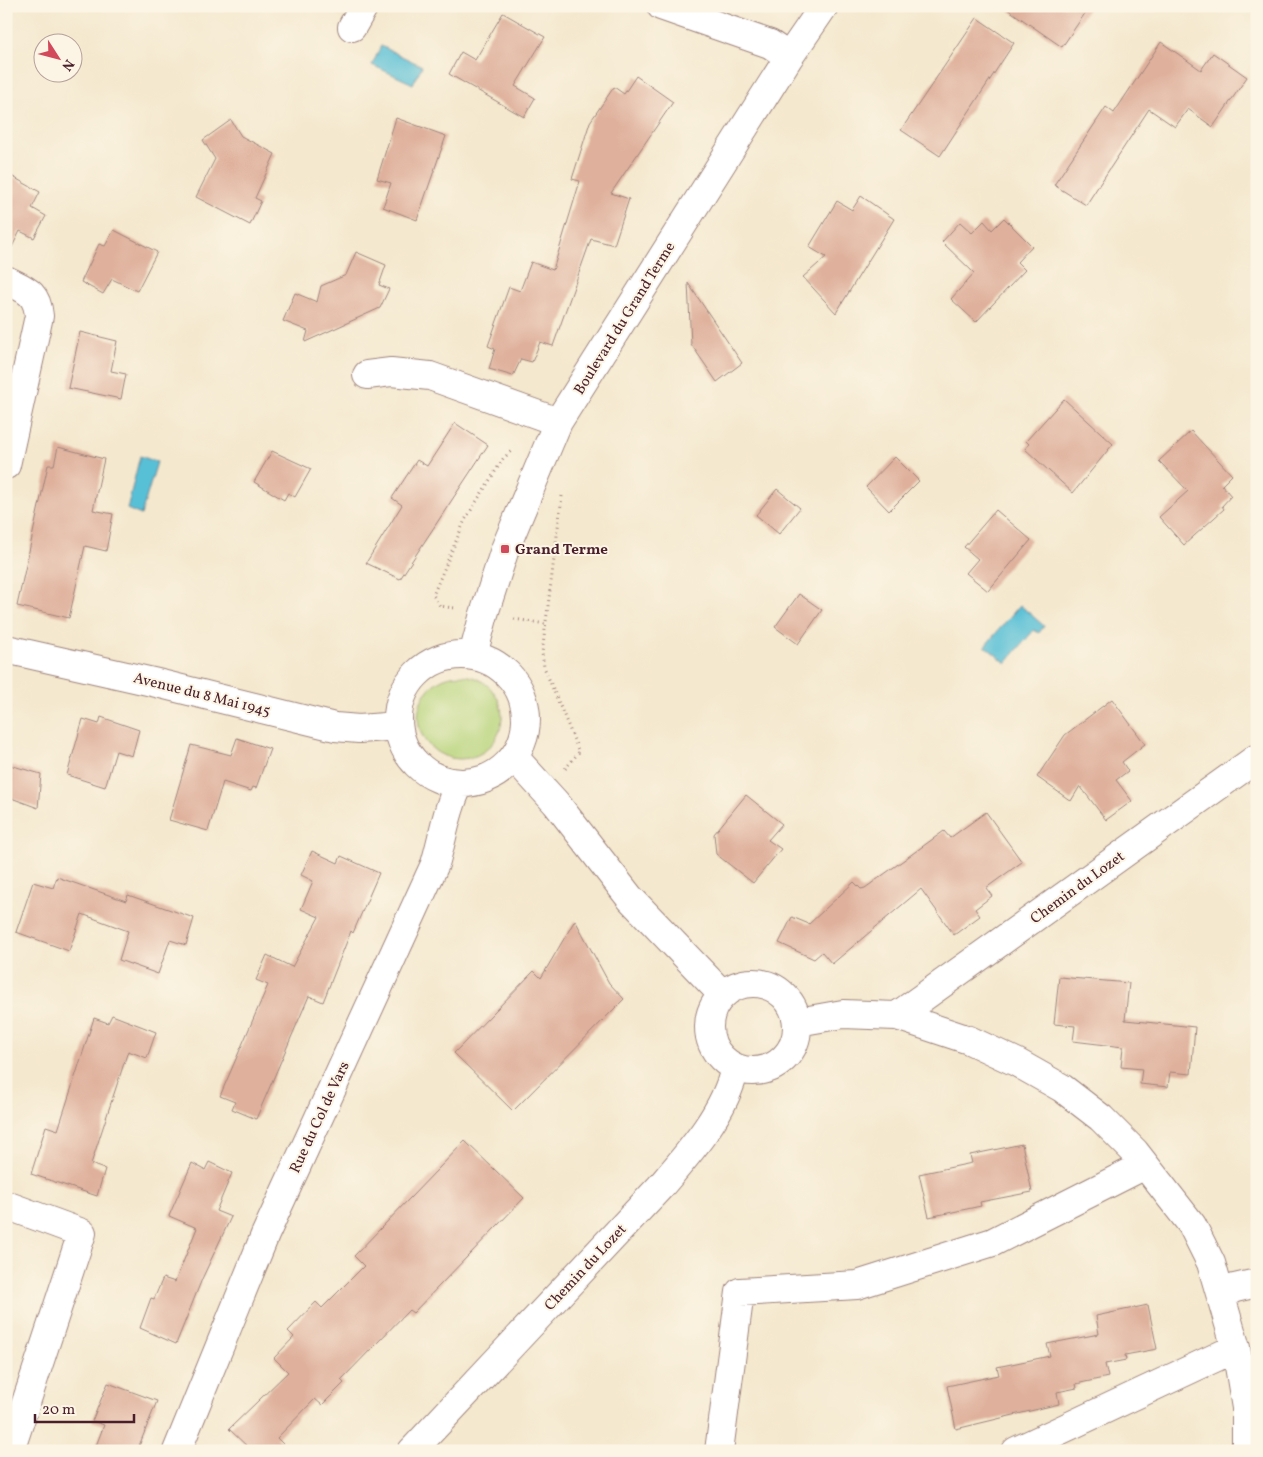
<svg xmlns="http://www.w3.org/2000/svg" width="1263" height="1457" font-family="Vollkorn,serif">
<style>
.green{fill:#b7d47a;stroke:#807a52}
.water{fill:#59c0d6;stroke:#527080}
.building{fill:#dfb19c}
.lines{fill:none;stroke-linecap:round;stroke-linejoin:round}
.minor-casing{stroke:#9f847c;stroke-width:30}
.path{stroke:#9f847c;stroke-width:3;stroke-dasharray:1 4;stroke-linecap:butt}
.minor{stroke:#fff;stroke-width:28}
.poi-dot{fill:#d1495b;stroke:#fcf5e5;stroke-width:2}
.labels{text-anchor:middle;stroke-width:4;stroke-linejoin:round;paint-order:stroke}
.street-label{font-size:15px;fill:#4a1f2b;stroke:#fcf5e5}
.poi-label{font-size:15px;font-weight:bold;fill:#4a1f2b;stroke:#fcf5e5;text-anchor:start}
</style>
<rect width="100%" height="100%" fill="#fcf5e5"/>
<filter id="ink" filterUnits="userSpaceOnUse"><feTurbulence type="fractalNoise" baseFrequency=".02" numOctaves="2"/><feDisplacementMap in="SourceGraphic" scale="10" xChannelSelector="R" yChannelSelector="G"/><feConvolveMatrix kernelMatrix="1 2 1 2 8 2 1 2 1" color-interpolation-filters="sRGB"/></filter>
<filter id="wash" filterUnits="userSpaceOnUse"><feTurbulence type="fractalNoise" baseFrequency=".0096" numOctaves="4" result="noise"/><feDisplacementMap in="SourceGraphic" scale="20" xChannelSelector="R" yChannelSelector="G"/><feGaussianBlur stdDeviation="1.12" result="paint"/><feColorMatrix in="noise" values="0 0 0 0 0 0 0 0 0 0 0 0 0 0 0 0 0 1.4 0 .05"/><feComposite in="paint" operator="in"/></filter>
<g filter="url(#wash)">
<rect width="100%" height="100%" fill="#f4e8ce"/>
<path class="green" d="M418 717a42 42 0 1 1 84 0a42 42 0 1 1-84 0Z"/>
<path class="water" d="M 381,46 L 422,66 L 413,84 L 372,65 Z
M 140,456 L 157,462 L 141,515 L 127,509 Z
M 1020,605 L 1044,626 L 1039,633 L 1034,630 L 1006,663 L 985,646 Z"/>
<g id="blocks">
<path class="building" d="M 1003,6 L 1090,6 L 1062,47 Z
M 503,13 L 545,37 L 515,86 L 535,98 L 524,117 L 449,74 L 461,52 L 475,60 Z
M 977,18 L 1014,43 L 940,156 L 901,130 Z
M 1161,42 L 1201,70 L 1213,53 L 1247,77 L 1213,127 L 1188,109 L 1175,127 L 1149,109 L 1086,205 L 1054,185 L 1106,107 L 1114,113 Z
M 636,76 L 673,102 L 611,193 L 629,199 L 614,245 L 591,239 L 553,346 L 540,342 L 532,362 L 521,359 L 513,376 L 489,369 L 495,349 L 488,346 L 509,287 L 520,291 L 531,262 L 553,270 L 580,181 L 572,179 L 590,122 L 614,87 L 624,94 Z
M 396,118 L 446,136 L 417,220 L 383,207 L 391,183 L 377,179 Z
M 231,120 L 241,136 L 275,154 L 255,198 L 261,201 L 250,225 L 196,197 L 215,159 L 203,140 Z
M 6,173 L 40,192 L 32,208 L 46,216 L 34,238 L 20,231 L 6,259 Z
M 861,196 L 894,219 L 836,313 L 803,277 L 826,257 L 809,247 L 837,201 L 852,210 Z
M 1004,218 L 1032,246 L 1017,262 L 1025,270 L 976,322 L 951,299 L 974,273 L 942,242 L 960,222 L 972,233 L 984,221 L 992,230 Z
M 114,230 L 157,252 L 137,291 L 112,279 L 103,294 L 81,282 L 99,244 L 105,246 Z
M 356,252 L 386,265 L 379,285 L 389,289 L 380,308 L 305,342 L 308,331 L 283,321 L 295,293 L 317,302 L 321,286 L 346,275 Z
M 688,283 L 742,363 L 717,382 L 691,344 Z
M 80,332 L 117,341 L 111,371 L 126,374 L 121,399 L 68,388 Z
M 1064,399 L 1113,444 L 1073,493 L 1025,449 L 1029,444 L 1026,441 Z
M 455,423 L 488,445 L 400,579 L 366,563 L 402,505 L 392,498 L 417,460 L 427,466 Z
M 1191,431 L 1232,475 L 1222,485 L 1231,496 L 1222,506 L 1224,509 L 1184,545 L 1159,517 L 1188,491 L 1159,461 Z
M 58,447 L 104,459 L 93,510 L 113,514 L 106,551 L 85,546 L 69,618 L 17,606 L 48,465 L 54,465 Z
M 272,451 L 311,469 L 295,497 L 288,493 L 284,500 L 254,482 Z
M 895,457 L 919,481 L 889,511 L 866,487 Z
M 777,489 L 800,508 L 779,534 L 756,515 Z
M 996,510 L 1031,540 L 988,591 L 966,573 L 978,559 L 964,547 Z
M 799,594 L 822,610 L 798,644 L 775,627 Z
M 1112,699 L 1145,744 L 1122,762 L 1128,771 L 1116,780 L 1132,801 L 1106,820 L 1080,786 L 1071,801 L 1037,777 L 1065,735 Z
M 101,717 L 139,730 L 132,756 L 116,751 L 105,787 L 67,775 L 83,719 L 99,724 Z
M 237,738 L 270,749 L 256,788 L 253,787 L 251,791 L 223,782 L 208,831 L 169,820 L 191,745 L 231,755 Z
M 6,764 L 41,774 L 38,808 L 6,796 Z
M 746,795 L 782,824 L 768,840 L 781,849 L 753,883 L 716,854 L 714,834 Z
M 986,812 L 1022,862 L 986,888 L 992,896 L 975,909 L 980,916 L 954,935 L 921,889 L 832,964 L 822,952 L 814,959 L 779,943 L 792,917 L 809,924 L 854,882 L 861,889 L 865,888 L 944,831 L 950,838 Z
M 312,851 L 338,863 L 341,856 L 379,873 L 353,933 L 351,931 L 323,1002 L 309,996 L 256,1119 L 232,1109 L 235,1102 L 220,1096 L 268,985 L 256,980 L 267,955 L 292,967 L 319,917 L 301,909 L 313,881 L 301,875 Z
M 57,877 L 126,901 L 128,895 L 194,918 L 186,945 L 170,940 L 158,974 L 119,960 L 128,931 L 82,914 L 69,951 L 16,932 L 33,882 L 53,888 Z
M 575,920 L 609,983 L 624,999 L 513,1111 L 454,1053 L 534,971 L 541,978 Z
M 1059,977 L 1129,983 L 1125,1020 L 1195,1027 L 1191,1074 L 1170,1072 L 1168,1087 L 1140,1084 L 1142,1069 L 1121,1067 L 1123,1047 L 1073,1041 L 1075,1026 L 1054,1024 Z
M 112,1015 L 156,1032 L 147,1058 L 128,1051 L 91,1164 L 105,1169 L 97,1196 L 31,1174 L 46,1126 L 58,1130 L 94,1018 L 108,1023 Z
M 465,1141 L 524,1198 L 413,1313 L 409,1310 L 341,1380 L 344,1383 L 322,1405 L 315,1399 L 277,1438 L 290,1451 L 252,1451 L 229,1429 L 288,1372 L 274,1358 L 294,1337 L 288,1331 L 316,1302 L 322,1308 L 364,1266 L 354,1256 Z
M 1022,1144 L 1032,1192 L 980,1202 L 981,1206 L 929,1217 L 919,1174 L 972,1163 L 970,1155 Z
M 209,1162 L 232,1173 L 216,1211 L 231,1217 L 202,1279 L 176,1344 L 140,1328 L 151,1298 L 154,1299 L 163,1278 L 175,1282 L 197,1228 L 169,1216 L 192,1163 L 205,1170 Z
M 1148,1305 L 1157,1349 L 1125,1355 L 1126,1360 L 1105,1364 L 1108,1377 L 1076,1384 L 1077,1388 L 1057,1392 L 1059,1404 L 956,1429 L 947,1386 L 999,1375 L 997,1367 L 1050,1356 L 1047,1344 L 1099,1334 L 1096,1316 Z
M 108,1383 L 157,1401 L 137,1451 L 94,1451 L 104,1425 L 92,1421 Z"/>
</g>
</g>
<g filter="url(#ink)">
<use href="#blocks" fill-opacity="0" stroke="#9f847c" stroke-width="1"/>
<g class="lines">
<defs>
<path id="minor" d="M 661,6 L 770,44 L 789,57
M 352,27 L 364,6
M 6,280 C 26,290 37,292 39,316 L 6,465
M 367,375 L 391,372 L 430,376 L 558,422
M 6,649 L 157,683 L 335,727 L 359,729 L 398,726
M398 719a64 64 0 1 1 128 0a64 64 0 1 1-128 0Z
M 473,655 L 484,614 L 505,549 L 558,422 L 789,57 L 824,6
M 514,757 L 556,803 L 630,898 L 723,995
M709 1027a44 44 0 1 1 88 0a44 44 0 1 1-88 0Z
M 897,1016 L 1257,758
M 798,1022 L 843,1014 L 897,1016 L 969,1040 L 1016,1062 L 1062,1088 L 1101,1118 L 1135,1152 L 1192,1225 L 1211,1263 L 1236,1348 L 1246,1408 L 1246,1451
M 6,1205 L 82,1233 L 10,1451
M 1222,1295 L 1235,1288 L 1257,1283
M 177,1451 L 265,1235 L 435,864 C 443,837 447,807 460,783
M 412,1451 L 660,1187 C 689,1153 725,1113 735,1068
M 719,1451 L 740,1292 L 857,1285 L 993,1242 L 1145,1165
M 1016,1451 L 1236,1348"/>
</defs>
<use href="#minor" class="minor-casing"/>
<path class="path" d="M 562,496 L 542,653 L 544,667 L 579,752 L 565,769
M 454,608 L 440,606 L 433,595 L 465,520 L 503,459 L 511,451
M 514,619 L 546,624"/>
<use href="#minor" class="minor"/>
</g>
</g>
<rect class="poi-dot" x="500" y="544" width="10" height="10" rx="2.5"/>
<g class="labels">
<g class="street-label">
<text transform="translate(624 318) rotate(-58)" y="5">Boulevard du Grand Terme</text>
<text transform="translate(202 694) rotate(14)" y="5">Avenue du 8 Mai 1945</text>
<text transform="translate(1077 887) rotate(-36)" y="5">Chemin du Lozet</text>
<text transform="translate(319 1117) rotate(-65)" y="5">Rue du Col de Vars</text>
<text transform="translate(585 1267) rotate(-47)" y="5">Chemin du Lozet</text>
</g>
<g class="poi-label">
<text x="515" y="554">Grand Terme</text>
</g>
</g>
<rect width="1263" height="1457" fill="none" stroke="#fcf5e5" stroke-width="25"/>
<g transform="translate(58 58) rotate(126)"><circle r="24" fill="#fcf5e5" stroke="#b59f9b"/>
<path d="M0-4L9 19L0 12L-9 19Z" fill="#d1495b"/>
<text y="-8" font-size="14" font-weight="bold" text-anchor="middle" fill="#4a1f2b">N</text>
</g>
<path d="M35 1414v8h99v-8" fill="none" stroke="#4a1f2b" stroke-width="2.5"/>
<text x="42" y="1414" font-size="15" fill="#4a1f2b" stroke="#fcf5e5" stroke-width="4" paint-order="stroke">20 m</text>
</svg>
